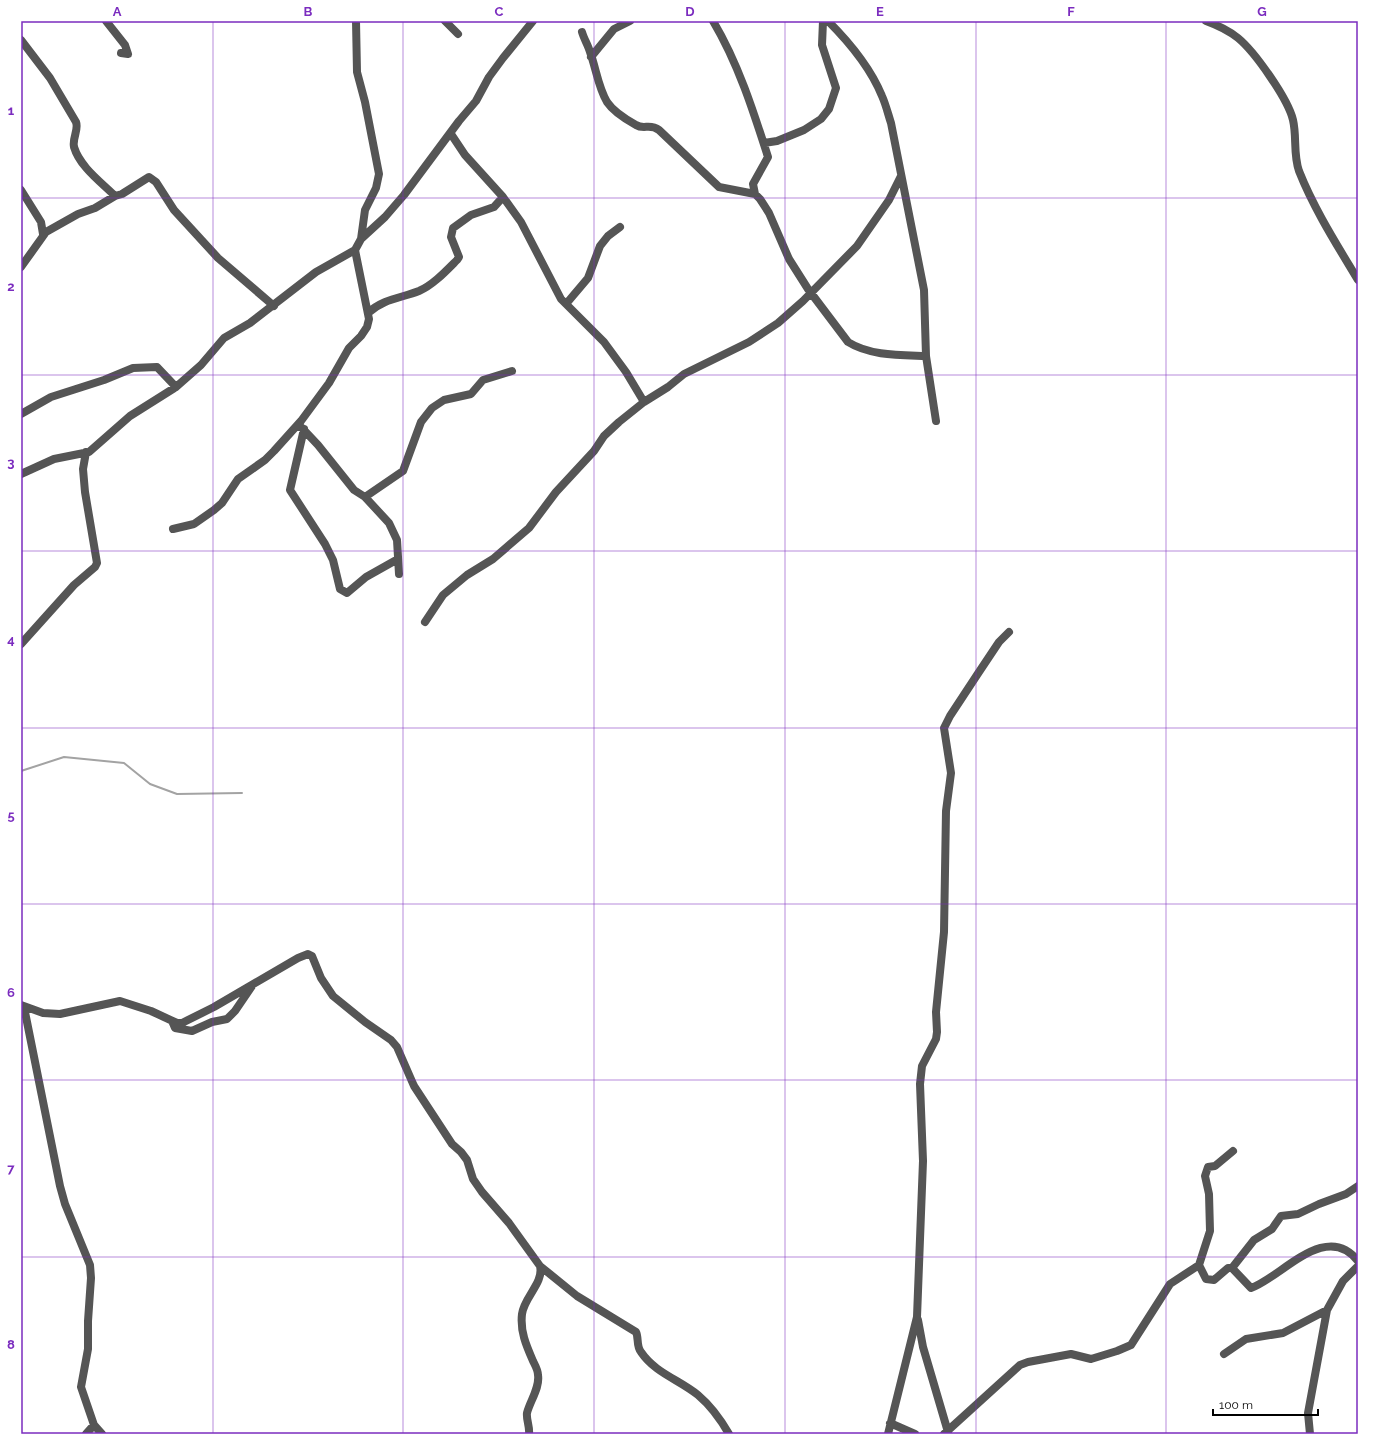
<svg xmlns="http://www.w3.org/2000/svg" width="1379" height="1455" font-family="Raleway,sans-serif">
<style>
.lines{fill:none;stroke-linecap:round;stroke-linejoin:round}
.stream{stroke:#a3a3a3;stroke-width:2}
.minor{stroke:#555;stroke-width:8}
.grid{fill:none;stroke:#7b2cbf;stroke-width:1;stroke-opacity:0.55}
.neatline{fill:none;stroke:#7b2cbf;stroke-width:1.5}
.grid-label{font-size:13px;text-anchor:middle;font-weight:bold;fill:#7b2cbf}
</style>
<rect width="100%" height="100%" fill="#fff"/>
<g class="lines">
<path class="stream" d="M 21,771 L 64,757 L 124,763 L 150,784 L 177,794 L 242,793"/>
<path class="minor" d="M 106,21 L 125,45 L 128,54 L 121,53
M 356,21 L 357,72 L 365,102 L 379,174 L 376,188 L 365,210 L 361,239
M 445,21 L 458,34
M 713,21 C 738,63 753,110 768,157 L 753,184 L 755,194
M 828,21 C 849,42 871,69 882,96 C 886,105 888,114 891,123 L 924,290 L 926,356 L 936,421
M 1206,21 C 1217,25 1228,30 1238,38 C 1255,52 1288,99 1293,120 C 1297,137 1293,154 1299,171 C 1314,209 1337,245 1358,280
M 582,32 C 584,39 588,45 590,52 C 596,68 598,87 607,102 C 613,111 627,120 636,125 C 644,130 650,123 659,130 L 719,187 L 755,194 L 760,199 L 769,213 L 789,259 L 808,289 L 848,342 C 870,356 901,355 926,356
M 21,40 L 50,78 L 76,122 C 79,130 72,138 74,147 C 80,167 101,182 115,196
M 591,57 L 614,29 L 630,21
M 451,134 L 465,155 L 503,197 L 521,222 L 561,299 L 604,342 L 626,372 L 644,402
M 764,143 L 777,141 L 804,130 L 821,119 L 829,109 L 836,88 L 822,45 L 823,21
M 21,190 L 41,222 L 43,234
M 21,267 L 46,232 L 78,214 L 95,208 L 115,196 L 122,194 L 149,177 L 156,182 L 174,210 L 218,258 L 274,306
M 566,304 L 588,278 L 600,246 L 608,236 L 620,227
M 368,313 C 383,299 401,298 419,291 C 433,285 446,271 457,260 L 459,257 L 451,237 L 453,228 L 471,215 L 494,207 L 503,197
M 21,414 L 51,397 L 104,380 L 133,368 L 157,367 L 176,387
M 301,427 L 318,445 L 354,490 L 365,497 L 389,523 L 397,540 L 399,574
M 304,429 L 290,490 L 325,544 L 333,560 L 340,589 L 347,593 L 366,577 L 398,559
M 21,474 L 54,459 L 89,452 L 130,416 L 176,387 L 201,365 L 224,338 L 250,323 L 316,272 L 355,250 L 361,239 L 385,217 L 404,195 L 459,121 L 476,101 L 489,77 L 503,58 L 533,21
M 365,497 L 403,471 L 421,422 L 432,408 L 444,400 L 471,394 L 483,380 L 512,371
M 173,529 L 194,524 L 214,510 L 222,503 L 238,479 L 265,460 L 274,451 L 301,421 L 329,383 L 349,348 L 361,336 L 367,327 L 369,319 L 355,250
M 425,622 L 443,595 L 467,575 L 493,559 L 529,528 L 556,492 L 594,451 L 604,436 L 619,422 L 644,402 L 668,387 L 684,374 L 749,342 L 778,323 L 803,301 L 857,246 L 889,200 L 901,176
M 21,644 L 74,585 L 95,567 L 97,563 L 85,492 L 83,469 L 86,452
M 21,1005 L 43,1013 L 60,1014 L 120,1001 L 151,1011 L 177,1023 L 182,1023 L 214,1007 L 298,958 L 308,954 L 312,956 L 321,978 L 333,996 L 365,1022 L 391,1040 L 397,1047 L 414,1086 L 452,1144 L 461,1152 L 467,1160 L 473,1179 L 482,1192 L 509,1223 L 540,1266 C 544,1283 524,1297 522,1314 C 520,1331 526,1345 533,1361 C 535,1365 538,1370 538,1375 C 540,1388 530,1401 527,1413 C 526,1419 530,1427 529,1434
M 24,1007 L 60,1186 L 65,1204 L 90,1265 L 91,1278 L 88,1321 L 88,1349 L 81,1387 L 94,1425 L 102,1434
M 172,1021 L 175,1028 L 192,1031 L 212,1022 L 227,1019 L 235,1011 L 252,986
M 1199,1265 L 1206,1279 L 1214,1280 L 1228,1268 L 1232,1268 L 1251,1288 C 1282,1277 1326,1220 1358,1261
M 540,1266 L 577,1296 L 636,1332 C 639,1338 636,1346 641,1352 C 655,1373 680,1380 698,1395 C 711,1406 721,1420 729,1434
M 1232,1268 L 1254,1240 L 1272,1229 L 1281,1216 L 1298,1214 L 1319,1204 L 1346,1194 L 1358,1186
M 918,1320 L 923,1347 L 948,1432
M 1224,1354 L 1246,1339 L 1283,1333 L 1327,1310
M 890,1423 L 915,1434
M 86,1434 L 94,1425
M 888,1434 L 917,1317 L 923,1161 L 920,1084 L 922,1066 L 936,1039 L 937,1032 L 936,1012 L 944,932 L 946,811 L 951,773 L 944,728 L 950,716 L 977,675 L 999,642 L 1009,632
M 944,1434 L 1020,1365 L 1028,1362 L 1071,1354 L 1091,1359 L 1117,1351 L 1131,1345 L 1170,1284 L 1199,1265 L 1210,1231 L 1209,1194 L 1205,1176 L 1208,1167 L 1215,1166 L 1233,1151
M 1310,1434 L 1308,1413 L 1327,1310 L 1343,1281 L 1358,1266"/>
</g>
<path class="grid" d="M 213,21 L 213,1434M 403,21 L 403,1434M 594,21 L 594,1434M 785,21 L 785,1434M 976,21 L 976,1434M 1166,21 L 1166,1434M 21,198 L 1358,198M 21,375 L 1358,375M 21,551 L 1358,551M 21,728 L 1358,728M 21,904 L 1358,904M 21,1080 L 1358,1080M 21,1257 L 1358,1257"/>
<rect width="1379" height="1455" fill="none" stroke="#ffffff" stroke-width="44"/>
<path d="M1213 1409v6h105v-6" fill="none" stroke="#000000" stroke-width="2"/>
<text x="1219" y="1409" font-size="12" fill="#000000" stroke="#ffffff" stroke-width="3" paint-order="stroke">100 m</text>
<rect x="22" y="22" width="1335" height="1411" class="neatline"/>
<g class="grid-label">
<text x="117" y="16">A</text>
<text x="308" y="16">B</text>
<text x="499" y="16">C</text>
<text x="690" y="16">D</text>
<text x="880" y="16">E</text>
<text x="1071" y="16">F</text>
<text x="1262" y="16">G</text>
<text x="11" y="115">1</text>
<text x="11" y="291">2</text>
<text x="11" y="467">3</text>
<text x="11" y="644">4</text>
<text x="11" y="820">5</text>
<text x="11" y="997">6</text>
<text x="11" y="1173">7</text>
<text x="11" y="1349">8</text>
</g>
</svg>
